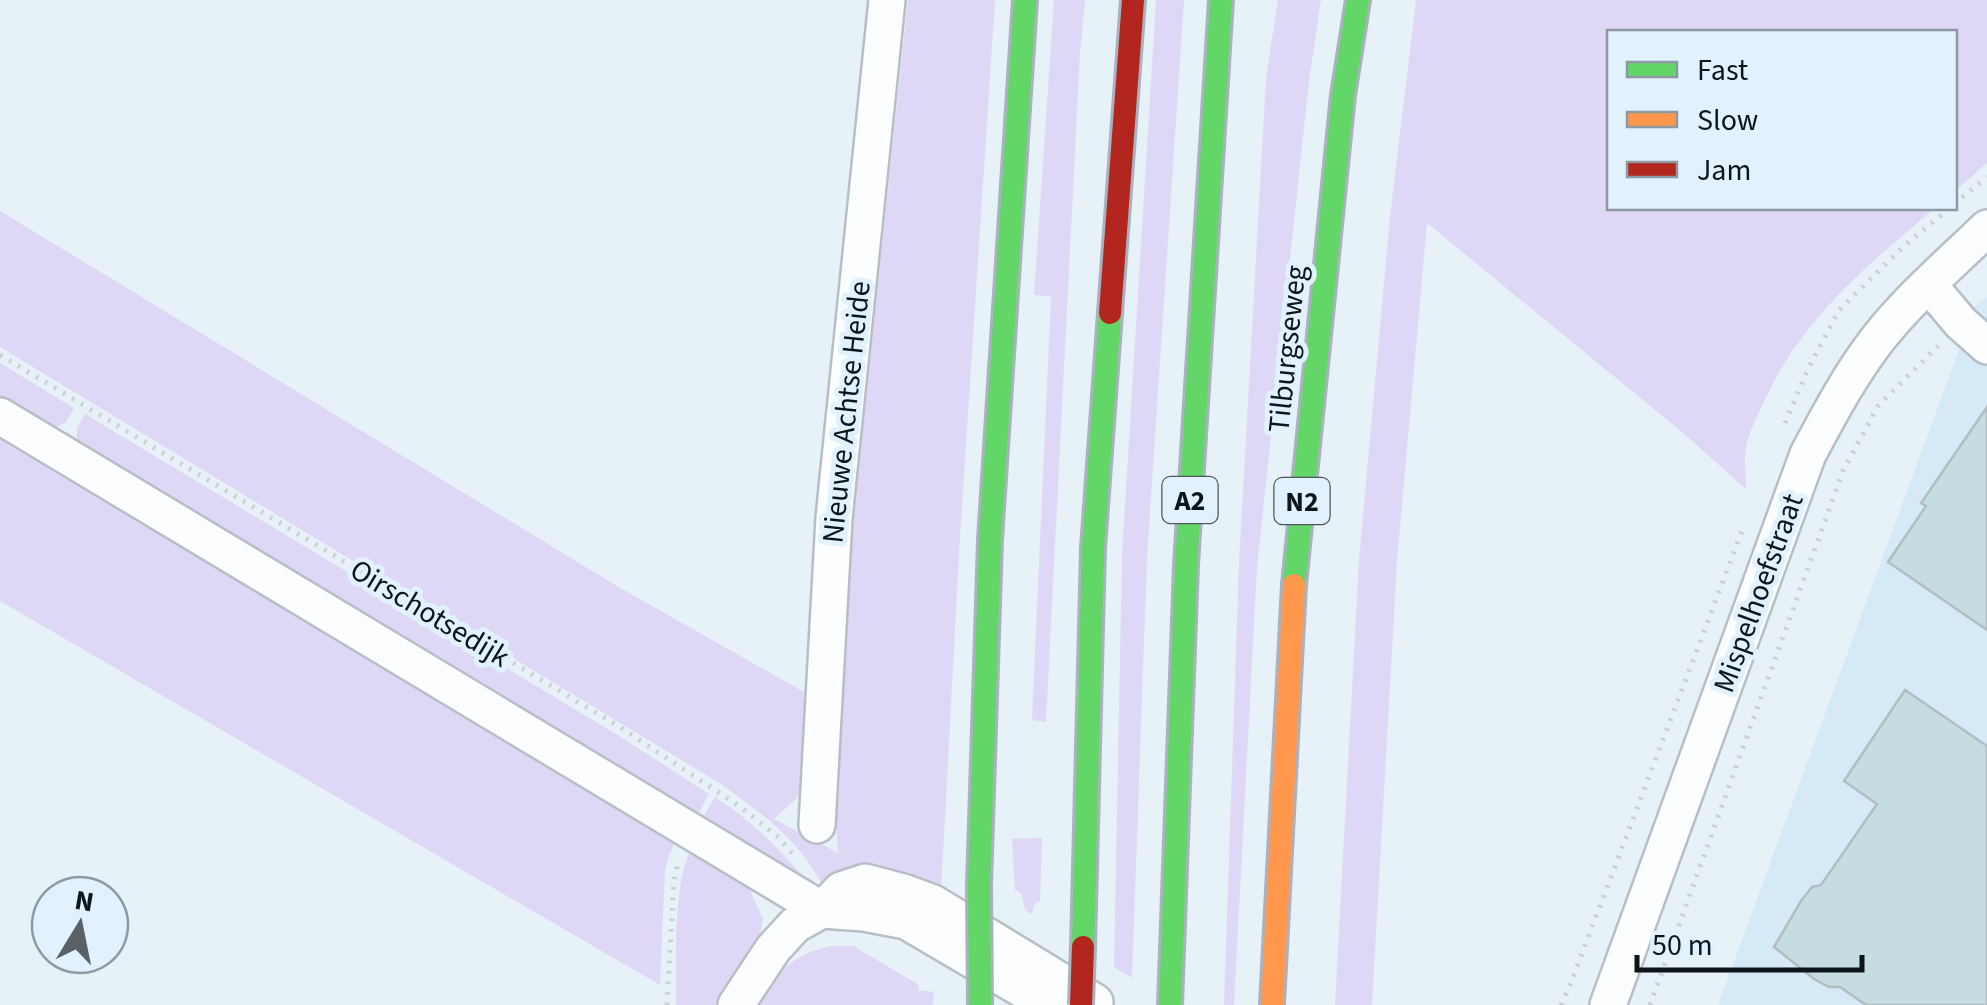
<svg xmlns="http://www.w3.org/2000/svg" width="1987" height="1005" font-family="'Source Sans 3',sans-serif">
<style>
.built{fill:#d5eaf6}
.green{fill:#ded7f5}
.building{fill:#c5dce1;stroke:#b3bdc1;stroke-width:2.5}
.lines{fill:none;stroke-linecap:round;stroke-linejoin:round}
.street-casing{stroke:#b7bfc5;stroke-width:40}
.fast-casing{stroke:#aab2c0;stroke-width:28}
.slow-casing{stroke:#aab2c0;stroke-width:28}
.jam-casing{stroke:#aab2c0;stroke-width:28}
.path{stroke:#cccfd2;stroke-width:5;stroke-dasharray:2.5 8;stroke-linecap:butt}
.street{stroke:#fbfdfe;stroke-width:35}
.fast{stroke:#63d668;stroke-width:22}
.slow{stroke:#ff974d;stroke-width:22}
.jam{stroke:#b3261e;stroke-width:22}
.fast-bridge-casing{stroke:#aab2c0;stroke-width:28;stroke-linecap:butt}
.jam-bridge-casing{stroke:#aab2c0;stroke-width:28;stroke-linecap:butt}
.fast-bridge{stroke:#63d668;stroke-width:22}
.jam-bridge{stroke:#b3261e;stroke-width:22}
.labels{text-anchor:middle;stroke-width:10;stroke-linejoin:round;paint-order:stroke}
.shield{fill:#e1f2fe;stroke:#4d575e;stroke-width:2.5}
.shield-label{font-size:28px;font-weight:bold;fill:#0e151a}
.street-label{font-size:30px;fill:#0e151a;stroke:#e1f2fe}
</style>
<rect width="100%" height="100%" fill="#e7f1f8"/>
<path class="built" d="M 1987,297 L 1987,1005 L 1718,1005 L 1975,306 Z"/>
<path class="green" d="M 908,0 L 995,0 L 960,536 L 941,892 L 836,877 L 821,883 C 799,840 759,811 721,784 L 0,347 L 0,211 L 617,586 L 809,695 L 802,787 L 795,800 L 774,819 L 838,853 L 836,821 L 853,523 Z
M 1054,0 L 1085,0 L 1080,53 L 1046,722 L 1032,720 L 1051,297 L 1034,295 Z
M 1156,0 L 1184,0 L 1147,558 L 1132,978 L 1114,967 L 1122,555 Z
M 1278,0 L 1321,0 L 1309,81 L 1257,567 L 1234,1005 L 1224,1005 L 1239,563 L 1266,78 Z
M 1416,0 L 1987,0 L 1987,163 L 1955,191 L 1954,32 L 1610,32 L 1610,208 L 1935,208 C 1866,266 1799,321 1762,406 C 1757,417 1750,430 1747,442 C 1743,456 1746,474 1746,489 L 1682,432 L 1427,223 L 1397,561 L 1372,1005 L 1335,1005 L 1359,560 L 1390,217 Z
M 0,363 L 74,408 L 66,422 L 51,430 L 0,400 Z
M 85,414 L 616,734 L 709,794 L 696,818 L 77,446 L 77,428 Z
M 0,431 L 677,837 L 669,855 L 665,870 L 660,985 L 0,601 Z
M 715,797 C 752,820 783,853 812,887 L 701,821 Z
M 1042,838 L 1040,901 L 1034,904 L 1032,914 L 1025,910 L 1022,894 L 1015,890 L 1012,839 Z
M 691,849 L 747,884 L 763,919 L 759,941 L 718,1005 L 676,1005 C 677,961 672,887 691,849 Z
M 831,946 L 853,946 L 919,985 L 918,990 L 934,992 L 933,1005 L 754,1005 C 778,972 789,956 831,946 Z"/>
<path class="building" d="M 1987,407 L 1987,630 L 1888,562 L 1926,506 L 1921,503 Z
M 1905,690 L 1987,746 L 1987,1005 L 1866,1005 L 1840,987 L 1829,987 L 1814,979 L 1774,947 L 1801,901 L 1812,887 L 1821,885 L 1877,804 L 1844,781 Z"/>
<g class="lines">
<defs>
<path id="street" d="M 1928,284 L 1961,323 L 1987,346
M 0,416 L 822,910 L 864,913 L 906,921 L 1049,1005
M 817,825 L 834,518 L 887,0
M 736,1005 L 773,949 L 795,925 L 822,910 L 841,890 L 865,882 L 903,892 L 933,903 L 1095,1002
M 1608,1005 L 1808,454 C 1829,415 1850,375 1877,340 C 1909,299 1950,264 1987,228"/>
<path id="fast" d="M 1294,585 L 1343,95 L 1358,0
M 979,885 L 990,540 L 1025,0
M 1083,947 L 1093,548 L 1110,313
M 1170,1005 L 1186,565 L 1221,0"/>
<path id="slow" d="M 1272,1005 L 1294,585"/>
<path id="jam" d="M 1110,313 L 1133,0"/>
</defs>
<use href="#street" class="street-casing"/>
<use href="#fast" class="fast-casing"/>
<use href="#slow" class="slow-casing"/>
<use href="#jam" class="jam-casing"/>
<path class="path" d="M 1954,204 L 1987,177
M 0,355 L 620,727 L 742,808 L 778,837 L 792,853
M 1785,423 L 1808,369 L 1839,310 L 1903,247 L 1950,208
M 667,1005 L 674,879 L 679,859
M 1561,1005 L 1572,980 L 1742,531
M 1650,1005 L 1843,471 L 1878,406 L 1938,346"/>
<use href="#street" class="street"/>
<use href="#fast" class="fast"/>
<use href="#slow" class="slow"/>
<use href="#jam" class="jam"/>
<defs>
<path id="fast-bridge" d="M 979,885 L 980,1005"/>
<path id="jam-bridge" d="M 1081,1005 L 1083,947"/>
</defs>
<use href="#fast-bridge" class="fast-bridge-casing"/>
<use href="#jam-bridge" class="jam-bridge-casing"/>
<use href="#fast-bridge" class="fast-bridge"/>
<use href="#jam-bridge" class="jam-bridge"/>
</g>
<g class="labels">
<g class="shield">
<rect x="1162.5" y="477" width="55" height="46" rx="8"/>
<rect x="1274.5" y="478" width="55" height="46" rx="8"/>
</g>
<g class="shield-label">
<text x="1190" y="510">A2</text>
<text x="1302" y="511">N2</text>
</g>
<g class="street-label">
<text transform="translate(1287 349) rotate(-84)" y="10">Tilburgseweg</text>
<text transform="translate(846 412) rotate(-84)" y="10">Nieuwe Achtse Heide</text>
<text transform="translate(1758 593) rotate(-70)" y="10">Mispelhoefstraat</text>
<text transform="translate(430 613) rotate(31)" y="10">Oirschotsedijk</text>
</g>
</g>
<rect x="1607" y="30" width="350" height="180" fill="#e1f2fe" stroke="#8d9aa3" stroke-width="2.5"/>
<rect x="1627" y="62" width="50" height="15" fill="#63d668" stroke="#8d9aa3" stroke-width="2.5"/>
<text x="1697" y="80" font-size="30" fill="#0e151a">Fast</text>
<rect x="1627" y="112" width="50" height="15" fill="#ff974d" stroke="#8d9aa3" stroke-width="2.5"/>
<text x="1697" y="130" font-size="30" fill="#0e151a">Slow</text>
<rect x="1627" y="162" width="50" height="15" fill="#b3261e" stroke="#8d9aa3" stroke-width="2.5"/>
<text x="1697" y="180" font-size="30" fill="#0e151a">Jam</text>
<g transform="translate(80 925) rotate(10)"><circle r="48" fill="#e1f2fe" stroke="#8d9aa3" stroke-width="2.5"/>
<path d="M0-8L18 38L0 25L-18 38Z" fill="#5a6268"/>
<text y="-15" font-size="28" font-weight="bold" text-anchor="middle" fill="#0e151a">N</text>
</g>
<path d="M1637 955v15h225v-15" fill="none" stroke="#0e151a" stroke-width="5"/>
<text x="1652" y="955" font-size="30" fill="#0e151a" stroke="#e1f2fe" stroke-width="8" paint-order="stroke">50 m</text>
</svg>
